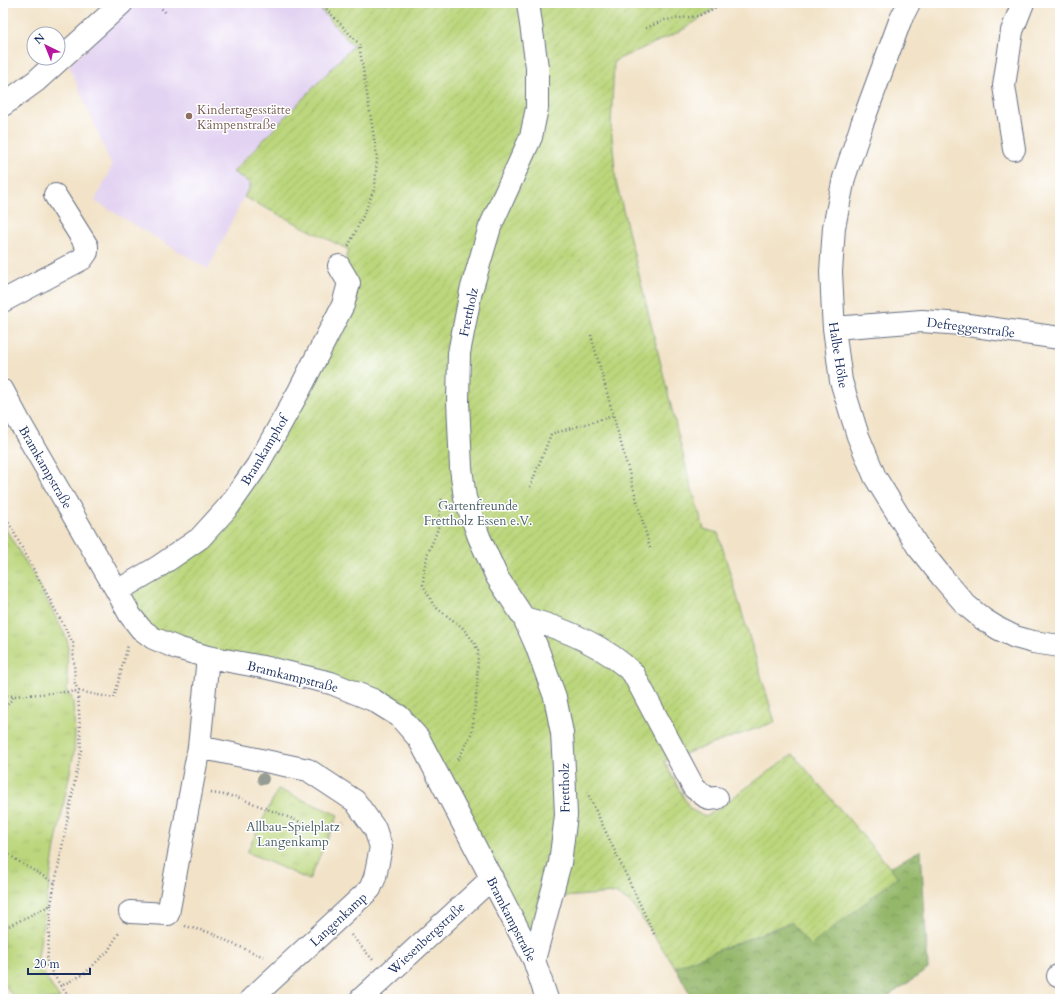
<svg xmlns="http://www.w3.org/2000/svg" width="1063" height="1002" font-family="Cardo,serif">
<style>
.built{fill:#e3d3f2}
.grass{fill:url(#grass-tufts);stroke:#6b826c}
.forest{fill:url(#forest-crowns);stroke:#587364}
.garden{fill:url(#garden-furrows);stroke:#6b826c}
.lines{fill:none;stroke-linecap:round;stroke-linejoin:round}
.minor-casing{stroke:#666e83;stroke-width:24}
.path{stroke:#666e83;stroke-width:2.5;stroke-dasharray:1 3;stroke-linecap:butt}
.minor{stroke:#fff;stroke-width:22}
.tree{fill:#969c93}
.education-dot{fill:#8d6e63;stroke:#fff;stroke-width:1.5}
.labels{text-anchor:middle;stroke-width:3;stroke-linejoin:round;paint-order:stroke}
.education-label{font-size:13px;fill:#785e54;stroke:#fff;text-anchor:start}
.street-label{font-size:13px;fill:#1b2f5e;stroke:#fff}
.park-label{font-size:13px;fill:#4b6167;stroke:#fff}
</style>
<defs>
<pattern id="grass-tufts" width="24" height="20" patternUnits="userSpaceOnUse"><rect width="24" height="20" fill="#bbd67b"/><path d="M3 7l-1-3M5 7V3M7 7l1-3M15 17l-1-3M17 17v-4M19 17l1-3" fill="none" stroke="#a0b86d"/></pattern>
<pattern id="forest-crowns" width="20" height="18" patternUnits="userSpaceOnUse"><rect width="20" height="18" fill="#94b76b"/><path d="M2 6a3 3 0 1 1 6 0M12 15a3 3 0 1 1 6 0" fill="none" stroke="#78955b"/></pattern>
<pattern id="garden-furrows" width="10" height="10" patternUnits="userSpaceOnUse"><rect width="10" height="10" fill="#bbd67b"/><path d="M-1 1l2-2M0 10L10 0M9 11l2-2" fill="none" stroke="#a0b86d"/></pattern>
</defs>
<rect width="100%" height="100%" fill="#fff"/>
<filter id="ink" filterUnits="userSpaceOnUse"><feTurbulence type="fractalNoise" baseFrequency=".025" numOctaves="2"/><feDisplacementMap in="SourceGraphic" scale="8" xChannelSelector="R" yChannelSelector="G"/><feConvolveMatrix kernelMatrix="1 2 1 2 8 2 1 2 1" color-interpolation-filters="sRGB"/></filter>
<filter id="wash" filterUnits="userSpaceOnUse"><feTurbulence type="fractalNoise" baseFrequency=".012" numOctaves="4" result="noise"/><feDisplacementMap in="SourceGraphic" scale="16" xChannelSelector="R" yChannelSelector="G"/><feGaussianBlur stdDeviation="0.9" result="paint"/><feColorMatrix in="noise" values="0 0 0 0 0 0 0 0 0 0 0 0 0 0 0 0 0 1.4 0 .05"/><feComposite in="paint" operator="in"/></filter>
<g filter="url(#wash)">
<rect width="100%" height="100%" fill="#f2e3c8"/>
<path class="built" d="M 135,3 L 315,3 L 353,46 L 233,171 L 251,184 L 244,197 L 208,269 L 95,201 L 112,166 L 69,66 Z"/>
<path class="grass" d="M 3,525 L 34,576 L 64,633 L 68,643 L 67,676 L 69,684 L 66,689 L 68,695 L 71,696 L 73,702 L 75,735 L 74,752 L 55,847 L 37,963 L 60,999 L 15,999 L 3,982 Z
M 278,789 L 338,815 L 309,880 L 247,852 Z"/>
<path class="forest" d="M 921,850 L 928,969 L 884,999 L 693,999 L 675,967 L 791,922 Z"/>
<path class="garden" d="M 315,3 L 724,3 L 681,31 L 614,61 L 611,126 L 616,181 L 689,479 L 704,529 L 718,533 L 775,722 L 664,761 L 690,809 L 706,817 L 793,754 L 898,877 L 810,946 L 791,922 L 675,967 L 632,904 L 615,893 L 549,898 L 534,954 L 400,715 L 153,635 L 120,591 L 201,539 L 345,305 L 344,264 L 349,250 L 244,197 L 251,184 L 233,172 L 353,46 Z"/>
</g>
<g filter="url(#ink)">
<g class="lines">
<defs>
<path id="minor" d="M 528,3 L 537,67 L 537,108 L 531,137 L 490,227 L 471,291 L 459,353 L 458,401 L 461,468 L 465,498 L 479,537 L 497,577 L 524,618 L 536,645 L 555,697 L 562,733 L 564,769 L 566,815 L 560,863 L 534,960
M 909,3 L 900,21 L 862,124 L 844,178 L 834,227 L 831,272 L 833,313 L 834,328 L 841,381 L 858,436 L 875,477 L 918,547 L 942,577 L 966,605 L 983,619 L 999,629 L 1015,637 L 1033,642 L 1060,646
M 3,105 L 36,81 L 122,3
M 1014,149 L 1004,86 L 1012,31 L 1023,3
M 3,301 L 82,259 L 87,252 L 87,246 L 55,195
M 834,328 L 922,321 L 961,324 L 1060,338
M 3,391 L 20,423 L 117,591 L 130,615 L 141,629 L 153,638 L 177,648 L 208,657 L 268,668 L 331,683 L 373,700 L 399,716 L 419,739 L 534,960 L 547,999
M 117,591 L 158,567 L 200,538 L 229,506 L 257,466 L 299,391 L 343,305 L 349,283 L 339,266
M 524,618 C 563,628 603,645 633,673 L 694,788 L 709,799 L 717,798
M 199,747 L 308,770 L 355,801 L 375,829 L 381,847 L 375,877 L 370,889 L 251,999
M 130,912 L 168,914 L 199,747 L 208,657
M 1058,976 L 1060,977
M 361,999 L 492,878"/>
</defs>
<use href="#minor" class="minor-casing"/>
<path class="path" d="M 156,3 L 166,13
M 321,3 L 359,44 L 377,157 L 375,187 L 364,214 L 348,247
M 646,28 L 665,20 L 698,16 L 725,3
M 591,335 L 650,548
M 530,487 L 551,434 L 613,416
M 442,499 L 440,507 L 438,529 L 428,553 L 424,570 L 423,585 L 434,606 L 462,627 L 474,642 L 478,651 L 477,689 L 472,732 L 459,758 L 455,761
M 3,512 L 73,643 L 75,683 L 78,691 L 81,750 L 55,883 L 51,905 L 3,929
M 3,695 L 14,696 L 78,691 L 114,698 L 128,645
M 3,711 L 14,696
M 587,792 L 654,934
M 211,793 L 237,797 L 318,829 L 344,822
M 3,850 C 19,863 37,872 55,883
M 51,905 L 47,965 L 61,986 L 84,974 L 108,951 L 120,931
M 185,926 L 212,933 L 231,943 L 264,957
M 351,935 L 373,960
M 61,986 L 71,999"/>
<use href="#minor" class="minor"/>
</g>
<circle class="tree" cx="263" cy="779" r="6"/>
</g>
<circle class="education-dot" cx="189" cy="116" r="4"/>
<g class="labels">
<g class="education-label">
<text x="197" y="114">Kindertagesstätte<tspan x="197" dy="15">Kämpenstraße</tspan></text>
</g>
<g class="street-label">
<text transform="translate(468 312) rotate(-78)" y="5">Frettholz</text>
<text transform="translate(971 327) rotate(7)" y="5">Defreggerstraße</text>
<text transform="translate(839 355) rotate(81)" y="5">Halbe Höhe</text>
<text transform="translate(264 450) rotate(-59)" y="5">Bramkamphof</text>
<text transform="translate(46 467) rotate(60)" y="5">Bramkampstraße</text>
<text transform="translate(293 676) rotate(14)" y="5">Bramkampstraße</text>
<text transform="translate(564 788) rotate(-91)" y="5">Frettholz</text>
<text transform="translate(338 919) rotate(-43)" y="5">Langenkamp</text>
<text transform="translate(512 919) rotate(63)" y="5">Bramkampstraße</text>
<text transform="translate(426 938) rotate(-43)" y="5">Wiesenbergstraße</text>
</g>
<g class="park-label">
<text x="478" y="510">Gartenfreunde<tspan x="478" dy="15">Frettholz Essen e.V.</tspan></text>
<text x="293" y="831">Allbau-Spielplatz<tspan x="293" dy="15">Langenkamp</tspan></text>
</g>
</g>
<rect width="1063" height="1002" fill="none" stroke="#fff" stroke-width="16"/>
<g transform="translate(46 46) rotate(317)"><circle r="19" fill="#ffffff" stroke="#a4acbf"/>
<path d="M0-3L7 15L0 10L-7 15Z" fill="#b5179e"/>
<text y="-6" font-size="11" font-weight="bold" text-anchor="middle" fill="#1b2f5e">N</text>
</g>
<path d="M28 968v6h62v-6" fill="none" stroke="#1b2f5e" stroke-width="2"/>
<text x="34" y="968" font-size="12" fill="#1b2f5e" stroke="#ffffff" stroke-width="3" paint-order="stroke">20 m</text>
</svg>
